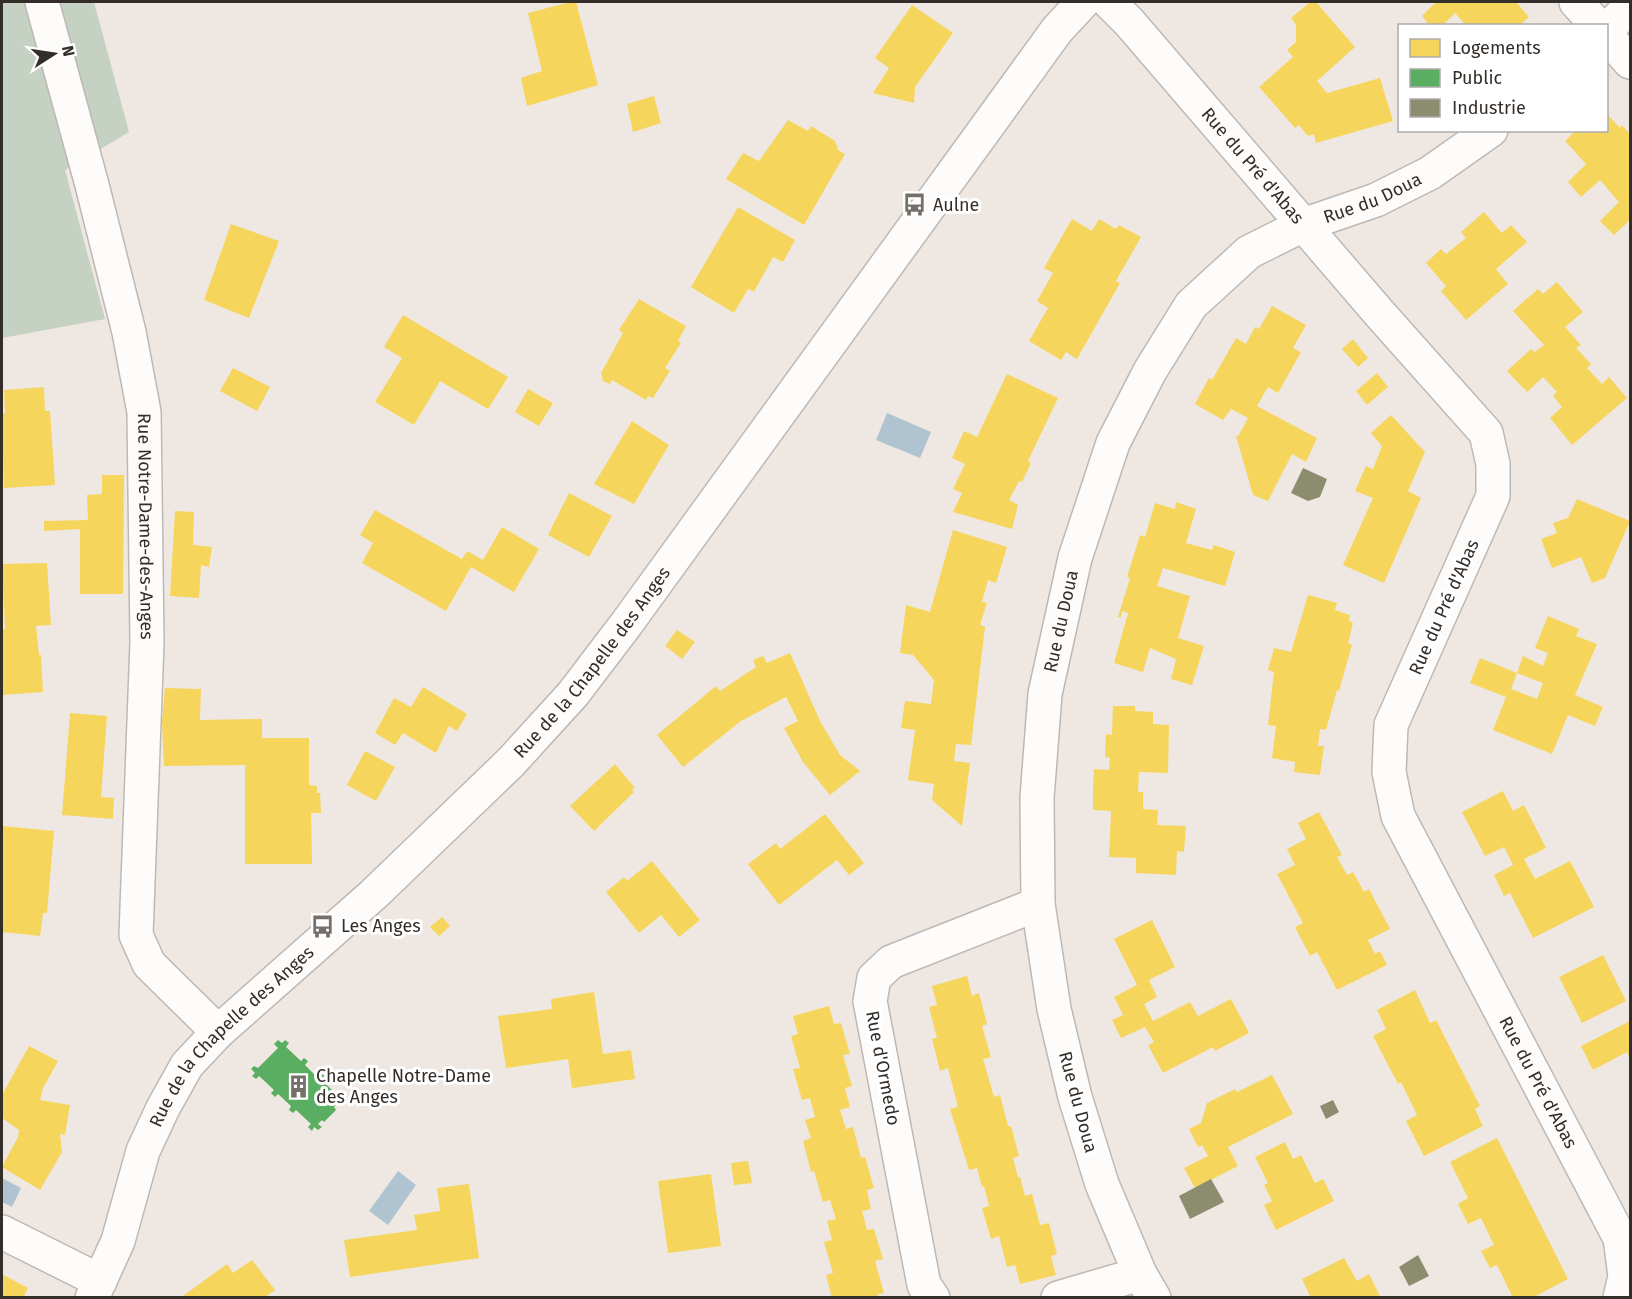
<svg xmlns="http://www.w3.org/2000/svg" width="1632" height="1299" font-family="'Fira Sans',sans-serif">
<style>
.green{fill:#c5d1c2}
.water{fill:#afc4d0}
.homes{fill:#f6d55c;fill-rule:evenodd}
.public{fill:#5aae61}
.industry{fill:#8c8c6e}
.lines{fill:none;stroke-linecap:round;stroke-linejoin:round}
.minor-casing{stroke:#beb8b4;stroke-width:36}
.major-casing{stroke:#beb8b4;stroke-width:36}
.minor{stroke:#fdfcfb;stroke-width:33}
.major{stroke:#fdfcfb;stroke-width:33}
.labels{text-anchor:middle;stroke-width:6;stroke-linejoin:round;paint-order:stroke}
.street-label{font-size:18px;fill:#332e2a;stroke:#fff}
.poi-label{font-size:18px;fill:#332e2a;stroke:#fff;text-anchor:start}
</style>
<rect width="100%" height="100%" fill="#efe8e2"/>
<path class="green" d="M 2,2 L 94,2 L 129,132 L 65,170 L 105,319 L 2,338 Z"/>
<path class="water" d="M 887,413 L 931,432 L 920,458 L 876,440 Z
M 398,1171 L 416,1185 L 388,1225 L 369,1211 Z
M 2,1178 L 21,1188 L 12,1207 L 2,1202 Z"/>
<path class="homes" d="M 570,2 L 576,2 L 598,85 L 527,106 L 521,78 L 542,71 L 528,13 Z
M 1310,2 L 1316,2 L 1355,47 L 1317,81 L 1327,93 L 1380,78 L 1393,121 L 1316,143 L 1314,134 L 1308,136 L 1299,125 L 1295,128 L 1259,87 L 1293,57 L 1287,50 L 1296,42 L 1296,25 L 1291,18 Z
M 1436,2 L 1516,2 L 1529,17 L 1519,26 L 1466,26 L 1455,13 L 1442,26 L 1430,26 L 1422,16 Z
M 912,5 L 953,33 L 915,87 L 914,103 L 873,93 L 889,68 L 875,58 Z
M 654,96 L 661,123 L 633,132 L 627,104 Z
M 1606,113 L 1620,128 L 1622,125 L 1630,134 L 1630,220 L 1614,235 L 1600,221 L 1619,202 L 1600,180 L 1581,197 L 1568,182 L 1586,164 L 1565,141 L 1576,130 L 1606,130 Z
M 788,120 L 808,131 L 811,126 L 835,141 L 838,150 L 845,154 L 804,225 L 726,179 L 743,153 L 759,161 Z
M 738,207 L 795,240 L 783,262 L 773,257 L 754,292 L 748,289 L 734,313 L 691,287 Z
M 1484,212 L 1502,233 L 1511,225 L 1527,242 L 1496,269 L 1508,284 L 1466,320 L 1441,291 L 1446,286 L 1426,263 L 1441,249 L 1446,254 L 1466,238 L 1461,232 Z
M 1072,219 L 1092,231 L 1099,219 L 1116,229 L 1119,225 L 1141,237 L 1116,281 L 1120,283 L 1077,359 L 1066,352 L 1061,360 L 1029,341 L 1048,308 L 1037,301 L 1053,273 L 1044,268 Z
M 231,224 L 279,241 L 249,318 L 204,300 Z
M 1557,282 L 1583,312 L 1565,327 L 1581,345 L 1576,348 L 1591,364 L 1587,368 L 1602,384 L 1609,377 L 1627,398 L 1572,445 L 1550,418 L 1562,407 L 1553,396 L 1557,392 L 1543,377 L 1527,392 L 1507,371 L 1531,349 L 1535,352 L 1544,345 L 1513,311 L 1538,289 L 1543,294 Z
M 639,299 L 686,326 L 678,341 L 681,343 L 665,368 L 670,371 L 653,398 L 648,396 L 646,400 L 612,380 L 610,384 L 603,381 L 601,373 L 623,333 L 619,330 Z
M 1272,306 L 1306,325 L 1293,348 L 1301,352 L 1278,393 L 1268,387 L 1257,406 L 1317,438 L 1306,462 L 1292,454 L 1268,501 L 1253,495 L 1236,436 L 1239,435 L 1248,418 L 1231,409 L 1223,420 L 1195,404 L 1209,378 L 1212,380 L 1236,338 L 1246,344 L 1255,327 L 1259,329 Z
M 403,315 L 508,377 L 488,409 L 440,381 L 414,425 L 375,402 L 402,358 L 384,347 Z
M 1353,339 L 1368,358 L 1358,367 L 1342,349 Z
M 233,368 L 270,387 L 257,411 L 220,391 Z
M 1377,373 L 1388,387 L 1367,405 L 1356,391 Z
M 1007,374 L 1058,398 L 1028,461 L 1031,463 L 1022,482 L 1019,481 L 1009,500 L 1018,505 L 1012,529 L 953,512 L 962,493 L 953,489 L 965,464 L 952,458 L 964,431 L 977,437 Z
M 44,387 L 45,411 L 50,411 L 55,485 L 4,488 L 2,414 L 5,413 L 4,390 Z
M 528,389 L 553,403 L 539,426 L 515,412 Z
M 1391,415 L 1425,452 L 1408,491 L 1421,498 L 1384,583 L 1343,565 L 1373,498 L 1355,491 L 1366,466 L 1373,469 L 1382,446 L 1371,433 Z
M 632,421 L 669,445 L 634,504 L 594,484 Z
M 102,475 L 124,475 L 123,594 L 80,594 L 80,529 L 44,531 L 44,521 L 88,520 L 87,495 L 102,494 Z
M 569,493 L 612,516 L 589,557 L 548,535 Z
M 1577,499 L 1630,521 L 1605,578 L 1592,583 L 1581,557 L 1552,568 L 1541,539 L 1557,533 L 1553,523 L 1568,518 Z
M 1176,502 L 1196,509 L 1186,543 L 1212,550 L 1214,545 L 1235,552 L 1225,586 L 1163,568 L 1157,586 L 1190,596 L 1178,638 L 1204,646 L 1192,685 L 1171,679 L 1176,659 L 1150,648 L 1143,672 L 1114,663 L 1128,613 L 1122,611 L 1121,617 L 1118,617 L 1130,578 L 1127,577 L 1140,535 L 1145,537 L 1155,503 L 1175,509 Z
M 375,510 L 462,559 L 467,551 L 483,560 L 502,527 L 539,549 L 514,592 L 471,567 L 446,611 L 362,563 L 373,543 L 360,535 Z
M 175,511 L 194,512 L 193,545 L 212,547 L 209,567 L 201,565 L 199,598 L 170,596 Z
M 953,530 L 1007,547 L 996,583 L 988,580 L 982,602 L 987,603 L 980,625 L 985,627 L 971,745 L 956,744 L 954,761 L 970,763 L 962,826 L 932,800 L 934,784 L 908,780 L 915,730 L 901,728 L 905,701 L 931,704 L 934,680 L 913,655 L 900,653 L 906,605 L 930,612 Z
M 47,563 L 51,625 L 36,626 L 39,655 L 41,655 L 43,692 L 2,695 L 2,629 L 5,629 L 2,564 Z
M 1308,595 L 1337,603 L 1335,610 L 1350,615 L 1349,621 L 1353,623 L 1348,643 L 1352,645 L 1339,691 L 1337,690 L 1326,730 L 1320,729 L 1318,746 L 1324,746 L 1320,775 L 1294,772 L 1295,762 L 1272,758 L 1276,726 L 1268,725 L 1274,672 L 1268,670 L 1274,648 L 1291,652 Z
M 1548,616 L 1579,629 L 1576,636 L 1597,644 L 1575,695 L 1603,707 L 1595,726 L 1568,715 L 1552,754 L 1493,730 L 1506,697 L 1470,683 L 1480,658 L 1517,673 L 1523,656 L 1543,666 L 1548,653 L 1535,648 ZM 1517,673 L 1543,683 L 1537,699 L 1511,689 Z
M 677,630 L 695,642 L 682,659 L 665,646 Z
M 790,653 L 820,721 L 840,755 L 860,771 L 830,795 L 803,762 L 784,728 L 798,721 L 786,697 L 741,721 L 683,767 L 657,735 L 716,686 L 720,691 L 756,667 L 753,660 L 763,656 L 767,663 Z
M 423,687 L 467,714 L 457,731 L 449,726 L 436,753 L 403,733 L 395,745 L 375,733 L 394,698 L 411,707 Z
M 165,688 L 201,689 L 200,720 L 262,719 L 262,738 L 309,738 L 309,785 L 317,786 L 317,793 L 320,793 L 321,813 L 311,813 L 312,864 L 245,864 L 245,765 L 164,766 L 162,721 Z
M 1113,706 L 1135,706 L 1135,711 L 1153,712 L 1153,724 L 1169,725 L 1168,773 L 1139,772 L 1138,792 L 1143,792 L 1143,809 L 1158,810 L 1157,825 L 1186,826 L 1184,852 L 1177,851 L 1176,875 L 1136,873 L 1136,858 L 1109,857 L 1111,811 L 1093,810 L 1093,790 L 1094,769 L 1109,770 L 1110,758 L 1105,757 L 1106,734 L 1112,735 Z
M 70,713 L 107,716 L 101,797 L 114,798 L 113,819 L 62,815 Z
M 365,751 L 395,767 L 376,801 L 347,785 Z
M 615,764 L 635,788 L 632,790 L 634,792 L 594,831 L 570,806 Z
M 1503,791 L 1513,811 L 1524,805 L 1546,848 L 1524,859 L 1535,879 L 1570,861 L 1594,907 L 1533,938 L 1510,893 L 1504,896 L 1494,875 L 1513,865 L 1504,847 L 1485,856 L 1462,812 Z
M 1319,812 L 1342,855 L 1337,857 L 1347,875 L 1353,872 L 1364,892 L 1369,889 L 1390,929 L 1368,940 L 1375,954 L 1380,951 L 1387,965 L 1337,990 L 1317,952 L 1310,956 L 1295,927 L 1303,923 L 1277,874 L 1295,865 L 1287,849 L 1306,839 L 1298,823 Z
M 825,814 L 864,863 L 849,875 L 837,860 L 779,905 L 748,864 L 776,843 L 780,849 Z
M 3,826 L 54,831 L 47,913 L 43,913 L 40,936 L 2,932 Z
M 652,861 L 700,920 L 679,937 L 661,915 L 639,933 L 606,892 L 624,877 L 627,881 Z
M 442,917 L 450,926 L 439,936 L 430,927 Z
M 1152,920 L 1175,967 L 1149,980 L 1157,997 L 1144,1004 L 1153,1021 L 1190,1002 L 1198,1016 L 1231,999 L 1249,1033 L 1215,1051 L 1213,1047 L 1163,1073 L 1148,1045 L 1154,1042 L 1145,1027 L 1121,1038 L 1112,1020 L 1123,1015 L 1114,997 L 1137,985 L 1114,939 Z
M 1603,955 L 1626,1001 L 1582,1023 L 1559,977 Z
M 967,976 L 972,996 L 979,993 L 987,1024 L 982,1026 L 991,1057 L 983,1059 L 994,1097 L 1000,1095 L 1008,1126 L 1011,1126 L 1019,1156 L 1013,1158 L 1018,1177 L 1020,1177 L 1025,1196 L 1032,1194 L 1040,1225 L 1049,1223 L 1057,1254 L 1051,1256 L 1056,1275 L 1020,1284 L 1015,1265 L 1007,1267 L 999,1236 L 991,1239 L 982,1208 L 989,1206 L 984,1186 L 982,1187 L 977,1168 L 969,1170 L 950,1109 L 958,1107 L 948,1068 L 940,1071 L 932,1039 L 937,1038 L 929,1007 L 937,1005 L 932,986 Z
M 1415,990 L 1430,1023 L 1436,1020 L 1480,1106 L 1475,1109 L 1483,1126 L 1424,1156 L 1406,1121 L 1417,1115 L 1401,1082 L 1398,1084 L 1373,1036 L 1386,1029 L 1377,1010 Z
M 594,992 L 603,1054 L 631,1050 L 635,1079 L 572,1088 L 568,1059 L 506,1068 L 498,1016 L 552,1009 L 551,999 Z
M 829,1006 L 834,1024 L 841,1023 L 850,1054 L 843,1055 L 852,1086 L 845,1088 L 850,1107 L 840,1110 L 846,1129 L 853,1127 L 861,1158 L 865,1157 L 874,1188 L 867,1190 L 871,1209 L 862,1211 L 867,1230 L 874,1229 L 883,1259 L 875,1261 L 884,1293 L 878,1294 L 878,1298 L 832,1298 L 826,1275 L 833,1273 L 824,1242 L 832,1240 L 827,1221 L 836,1219 L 830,1200 L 823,1202 L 814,1171 L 811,1172 L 803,1141 L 811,1138 L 805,1120 L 815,1117 L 810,1098 L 802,1100 L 793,1069 L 800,1068 L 791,1036 L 798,1034 L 793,1016 Z
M 1630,1021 L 1630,1059 L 1627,1052 L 1593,1070 L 1581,1046 Z
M 29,1046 L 58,1061 L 43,1088 L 40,1100 L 70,1105 L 65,1135 L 60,1134 L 62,1152 L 40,1190 L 2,1167 L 18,1137 L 19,1130 L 2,1118 L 2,1095 Z
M 1272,1075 L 1293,1114 L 1228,1147 L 1238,1166 L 1195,1188 L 1184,1168 L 1208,1156 L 1202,1145 L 1198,1147 L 1189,1129 L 1201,1123 L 1207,1103 L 1235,1089 L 1237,1092 Z
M 1497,1138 L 1568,1279 L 1532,1298 L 1513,1298 L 1497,1265 L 1490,1268 L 1481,1251 L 1494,1245 L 1481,1218 L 1468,1224 L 1458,1204 L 1468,1198 L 1450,1162 Z
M 1285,1142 L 1293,1159 L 1301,1155 L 1315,1183 L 1323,1179 L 1334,1201 L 1276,1230 L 1264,1205 L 1272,1201 L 1264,1185 L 1268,1183 L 1255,1157 Z
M 748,1161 L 752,1183 L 734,1185 L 731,1163 Z
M 711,1174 L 721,1246 L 668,1253 L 658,1181 Z
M 469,1184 L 479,1258 L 350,1277 L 344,1240 L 417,1230 L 414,1215 L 440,1211 L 437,1188 Z
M 1344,1258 L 1357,1281 L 1369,1274 L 1381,1298 L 1311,1298 L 1302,1279 Z
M 252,1260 L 275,1290 L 264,1298 L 180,1298 L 227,1264 L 233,1273 Z
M 2,1274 L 28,1288 L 23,1298 L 2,1298 Z"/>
<path class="public" d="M 278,1040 L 282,1043 L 285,1040 L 289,1043 L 286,1047 L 301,1061 L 304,1058 L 308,1061 L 305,1065 L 318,1078 L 322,1074 L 326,1077 L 323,1081 L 338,1096 L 341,1092 L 345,1095 L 342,1099 L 345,1102 L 341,1106 L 338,1103 L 334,1107 L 336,1110 L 324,1122 L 322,1120 L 318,1124 L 322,1127 L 318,1130 L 314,1127 L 312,1131 L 308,1127 L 311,1124 L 296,1110 L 293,1113 L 289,1110 L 291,1106 L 278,1094 L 275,1097 L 271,1093 L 274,1090 L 259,1076 L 256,1079 L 252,1076 L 255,1073 L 251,1069 L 254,1066 L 258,1068 L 278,1048 L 274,1044 Z"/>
<path class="industry" d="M 1303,468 L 1327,479 L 1320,497 L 1308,501 L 1291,493 Z
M 1333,1100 L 1339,1112 L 1326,1119 L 1320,1106 Z
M 1211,1179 L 1224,1202 L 1190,1219 L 1179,1196 Z
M 1418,1255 L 1429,1276 L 1409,1286 L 1399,1267 Z"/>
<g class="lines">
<defs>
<g id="minor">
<path id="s1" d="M 42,2 L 92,185 L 129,332 L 144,412 L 147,642 L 136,935 L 149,964 L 218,1032"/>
<path id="s2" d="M 1109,2 L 1129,22 L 1380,314 L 1486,433 L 1493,464 L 1493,496 L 1391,725 L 1389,772 L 1398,816 L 1620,1238 L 1625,1276 L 1620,1298"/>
<path d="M 1576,2 L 1598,26"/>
<path d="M 1606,31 L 1630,6"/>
<path d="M 1606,35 L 1630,62"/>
<path d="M 2,1232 L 100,1281"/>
<path d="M 933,1298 L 924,1285 L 870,1001 L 874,978 L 891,962 L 1038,904"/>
<path d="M 1058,1298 L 1140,1274"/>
<path id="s3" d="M 1154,1298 L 1140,1274 L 1102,1184 L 1075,1097 L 1054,1009 L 1038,904 L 1037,798 L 1045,694 L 1075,558 L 1113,443 L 1150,371 L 1191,305 L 1249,252 L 1303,225 L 1376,200 L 1430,173 L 1491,130"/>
</g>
<g id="major">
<path id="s4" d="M 92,1298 L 118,1241 L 143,1151 L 163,1108 L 187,1065 L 218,1032 L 374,894 L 511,762 L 573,694 L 627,623 L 1057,30 L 1083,2"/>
</g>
</defs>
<use href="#minor" class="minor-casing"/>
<use href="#major" class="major-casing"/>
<use href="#minor" class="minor"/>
<use href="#major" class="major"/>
</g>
<defs>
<symbol id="bus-bare" viewBox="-9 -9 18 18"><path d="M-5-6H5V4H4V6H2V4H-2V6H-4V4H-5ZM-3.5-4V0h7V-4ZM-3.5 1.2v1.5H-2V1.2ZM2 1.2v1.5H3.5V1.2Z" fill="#756f6a" stroke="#fff" stroke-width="2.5" paint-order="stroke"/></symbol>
<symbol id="building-bare" viewBox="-9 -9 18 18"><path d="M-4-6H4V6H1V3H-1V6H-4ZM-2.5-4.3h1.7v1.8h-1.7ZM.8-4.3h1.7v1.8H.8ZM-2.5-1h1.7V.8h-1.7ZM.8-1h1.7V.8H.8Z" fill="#756f6a" stroke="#fff" stroke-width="2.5" paint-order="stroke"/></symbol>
</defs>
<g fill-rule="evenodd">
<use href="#bus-bare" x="898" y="188" width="33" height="33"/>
<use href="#bus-bare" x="306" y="910" width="33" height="33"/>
<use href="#building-bare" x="282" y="1070" width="33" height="33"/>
</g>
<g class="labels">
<g class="street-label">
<text dy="6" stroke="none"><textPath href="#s2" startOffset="218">Rue du Pré d'Abas</textPath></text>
<text dy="6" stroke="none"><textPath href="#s3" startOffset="1256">Rue du Doua</textPath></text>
<text dy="6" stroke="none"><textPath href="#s1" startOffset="537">Rue Notre-Dame-des-Anges</textPath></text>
<text transform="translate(1444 607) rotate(-66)" y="6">Rue du Pré d'Abas</text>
<text dy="6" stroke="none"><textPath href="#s3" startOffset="698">Rue du Doua</textPath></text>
<text dy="6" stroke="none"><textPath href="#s4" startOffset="825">Rue de la Chapelle des Anges</textPath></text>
<text dy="6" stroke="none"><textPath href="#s4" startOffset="303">Rue de la Chapelle des Anges</textPath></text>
<text transform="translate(883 1068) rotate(79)" y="6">Rue d'Ormedo</text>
<text dy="6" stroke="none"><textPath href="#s2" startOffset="1280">Rue du Pré d'Abas</textPath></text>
<text transform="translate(1078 1102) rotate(75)" y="6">Rue du Doua</text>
</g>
<g class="poi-label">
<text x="933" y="211">Aulne</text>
<text x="341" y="932">Les Anges</text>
<text x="316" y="1082">Chapelle Notre-Dame<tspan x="316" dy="21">des Anges</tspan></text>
</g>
</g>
<rect width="1632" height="1299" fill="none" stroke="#332e2a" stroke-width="6"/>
<rect x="1398" y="24" width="210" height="108" fill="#ffffff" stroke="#adabaa" stroke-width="1.5"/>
<rect x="1410" y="39" width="30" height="18" fill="#f6d55c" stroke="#adabaa" stroke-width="1.5"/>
<text x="1452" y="54" font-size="18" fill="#332e2a">Logements</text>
<rect x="1410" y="69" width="30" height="18" fill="#5aae61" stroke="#adabaa" stroke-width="1.5"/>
<text x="1452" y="84" font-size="18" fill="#332e2a">Public</text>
<rect x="1410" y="99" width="30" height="18" fill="#8c8c6e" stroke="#adabaa" stroke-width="1.5"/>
<text x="1452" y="114" font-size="18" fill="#332e2a">Industrie</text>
<g transform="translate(54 54) rotate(78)" stroke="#ffffff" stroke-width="4.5" paint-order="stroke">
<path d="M0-4.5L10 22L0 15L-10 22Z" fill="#332e2a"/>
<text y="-9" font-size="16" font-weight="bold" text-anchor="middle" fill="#332e2a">N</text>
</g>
</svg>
